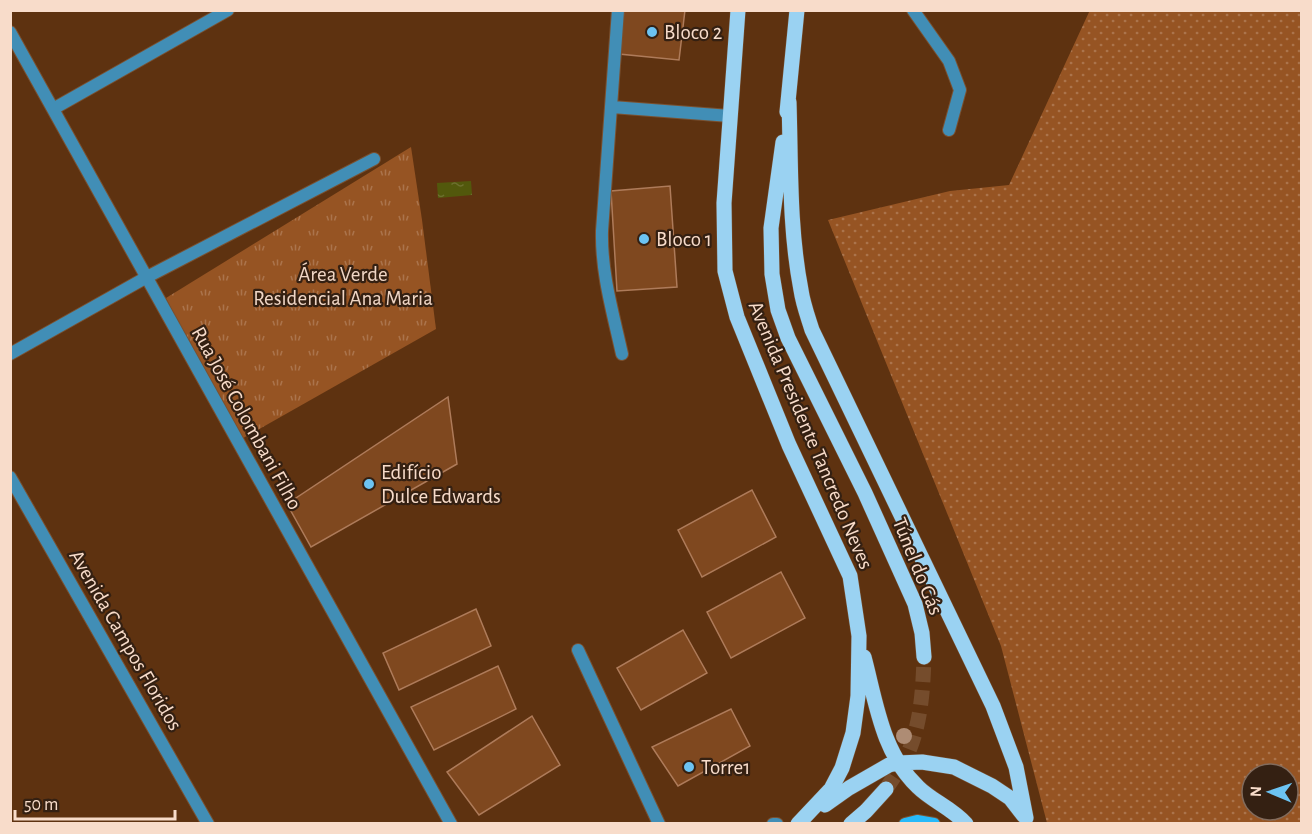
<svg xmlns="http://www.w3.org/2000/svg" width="1312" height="834" font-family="'Alegreya Sans',sans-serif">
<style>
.grass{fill:url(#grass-dots);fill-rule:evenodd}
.park{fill:url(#park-tufts)}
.water{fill:url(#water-ripples)}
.building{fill:#7f481f;stroke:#ae7b5a;stroke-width:1.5}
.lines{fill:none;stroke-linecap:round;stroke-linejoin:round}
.primary-tunnel{stroke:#754c2c;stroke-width:15;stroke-dasharray:15 8;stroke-linecap:butt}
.lane-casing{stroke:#7a5131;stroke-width:14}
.street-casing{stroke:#7a5131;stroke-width:14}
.secondary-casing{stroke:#7a5131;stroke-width:14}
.primary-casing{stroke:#7a5131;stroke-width:16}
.lane{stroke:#418eb6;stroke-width:12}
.street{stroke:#418eb6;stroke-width:12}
.secondary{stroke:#28b9f9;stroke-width:12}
.primary{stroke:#9ad2f2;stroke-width:15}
.tree{fill:#ae8c74}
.poi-dot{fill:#6cc3f2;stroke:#342012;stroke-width:2}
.labels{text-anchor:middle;stroke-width:4.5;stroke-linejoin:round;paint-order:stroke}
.poi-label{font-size:21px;fill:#f8dcca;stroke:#342012;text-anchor:start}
.park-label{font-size:21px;fill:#f0d6c5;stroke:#342012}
.street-label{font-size:21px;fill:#f8dcca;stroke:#342012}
</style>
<defs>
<pattern id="grass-dots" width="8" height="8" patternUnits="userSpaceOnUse" patternTransform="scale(1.5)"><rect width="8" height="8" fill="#965423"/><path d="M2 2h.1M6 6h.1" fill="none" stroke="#ab744c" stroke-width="1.8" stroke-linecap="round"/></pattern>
<pattern id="park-tufts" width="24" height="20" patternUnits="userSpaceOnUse" patternTransform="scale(1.5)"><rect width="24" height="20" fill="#965423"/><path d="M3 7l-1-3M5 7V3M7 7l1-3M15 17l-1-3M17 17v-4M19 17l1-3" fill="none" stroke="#ab744c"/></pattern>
<pattern id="water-ripples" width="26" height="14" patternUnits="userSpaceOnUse" patternTransform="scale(1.5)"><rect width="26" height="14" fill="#52580c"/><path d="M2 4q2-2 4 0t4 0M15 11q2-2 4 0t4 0" fill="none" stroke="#6c6f2e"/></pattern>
</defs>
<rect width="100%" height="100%" fill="#5e3210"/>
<path class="grass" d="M 1090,10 L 1301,11 L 1301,823 L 1047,823 L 1001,646 L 828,220 L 950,191 L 1009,185 ZM 1252,774 L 1288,774 L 1288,810 L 1252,810 Z"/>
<path class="park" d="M 411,147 L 422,220 L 436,329 L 238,441 L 166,298 Z"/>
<path class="water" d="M 471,181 L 472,195 L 438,198 L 437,183 Z"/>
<path class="building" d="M 624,10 L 685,10 L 679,60 L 619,54 Z
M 670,186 L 677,287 L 617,291 L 611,191 Z
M 448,397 L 457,464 L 311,547 L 287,504 Z
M 752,490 L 776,537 L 702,577 L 678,530 Z
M 781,572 L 805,618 L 731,658 L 707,612 Z
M 476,609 L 491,646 L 399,690 L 383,653 Z
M 683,630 L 707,673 L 641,710 L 617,668 Z
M 498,666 L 516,709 L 434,750 L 411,707 Z
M 731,709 L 750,746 L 678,786 L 652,747 Z
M 532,716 L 560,765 L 479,815 L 447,772 Z"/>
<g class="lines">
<path class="primary-tunnel" d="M 886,789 C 893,778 902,766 908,753 C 921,723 923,689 924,657"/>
<defs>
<path id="lane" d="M 618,10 L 602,231 C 601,273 613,313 622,354
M 612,107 L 730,116
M 578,650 L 659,824
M 773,824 L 777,824"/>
<path id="street" d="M 913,10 L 949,61 L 960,90 L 949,130
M 10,32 L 451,824
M 53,109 L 228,10
M 10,354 L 147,277 L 374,159
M 10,477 L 208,824"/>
<path id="secondary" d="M 905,824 L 917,821 L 934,824"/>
<path id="primary" d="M 738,10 L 724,203 L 725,271 L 737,317 L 789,445 L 850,576 L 859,636 L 858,696 L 853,733 L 842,768 L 831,789 L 798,824
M 789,102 C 791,165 789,228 801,290 C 803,304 808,317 812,330 L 993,706 L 1016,767 L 1026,818
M 787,112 L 797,10
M 783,142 L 771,228 L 772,274 L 778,310 L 788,338 L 865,493 L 915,604 L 922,633 L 924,657
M 864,657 C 876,702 882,753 918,787 C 932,801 952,808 966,824
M 825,805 L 849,788 L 889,765 L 898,763 L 922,762 L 954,767 L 992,786 L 1010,798 L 1024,816
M 851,824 L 866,811 L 886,789"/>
</defs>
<use href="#lane" class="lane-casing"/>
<use href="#street" class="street-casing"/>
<use href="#secondary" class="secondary-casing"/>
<use href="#primary" class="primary-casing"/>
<use href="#lane" class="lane"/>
<use href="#street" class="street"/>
<use href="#secondary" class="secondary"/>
<use href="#primary" class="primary"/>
</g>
<circle class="tree" cx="904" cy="736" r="8"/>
<g class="poi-dot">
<circle cx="652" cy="32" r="6"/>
<circle cx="644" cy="239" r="6"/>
<circle cx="369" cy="484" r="6"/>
<circle cx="689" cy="767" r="6"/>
</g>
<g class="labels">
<g class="poi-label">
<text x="664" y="39">Bloco 2</text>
<text x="656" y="246">Bloco 1</text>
<text x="381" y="479">Edifício<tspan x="381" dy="24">Dulce Edwards</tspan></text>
<text x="701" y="774">Torre1</text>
</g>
<g class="park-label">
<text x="343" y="281">Área Verde<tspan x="343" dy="24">Residencial Ana Maria</tspan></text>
</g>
<g class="street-label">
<text transform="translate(247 418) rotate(61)" y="7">Rua José Colombani Filho</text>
<text transform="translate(811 435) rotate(67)" y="7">Avenida Presidente Tancredo Neves</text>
<text transform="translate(918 566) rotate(68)" y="7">Túnel do Gás</text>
<text transform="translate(126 640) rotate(60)" y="7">Avenida Campos Floridos</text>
</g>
</g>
<rect width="1312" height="834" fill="none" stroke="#f8dcca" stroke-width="24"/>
<g transform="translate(1270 792) rotate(272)"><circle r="28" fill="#342012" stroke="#826b5c" stroke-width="1.5"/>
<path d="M0-4.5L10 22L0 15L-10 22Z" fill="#6cc3f2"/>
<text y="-9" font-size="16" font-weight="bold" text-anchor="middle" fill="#f8dcca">N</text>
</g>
<path d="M15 810v9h160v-9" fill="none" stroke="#f8dcca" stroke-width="3"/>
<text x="24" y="810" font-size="18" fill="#f8dcca" stroke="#342012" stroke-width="4.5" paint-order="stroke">50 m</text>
</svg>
